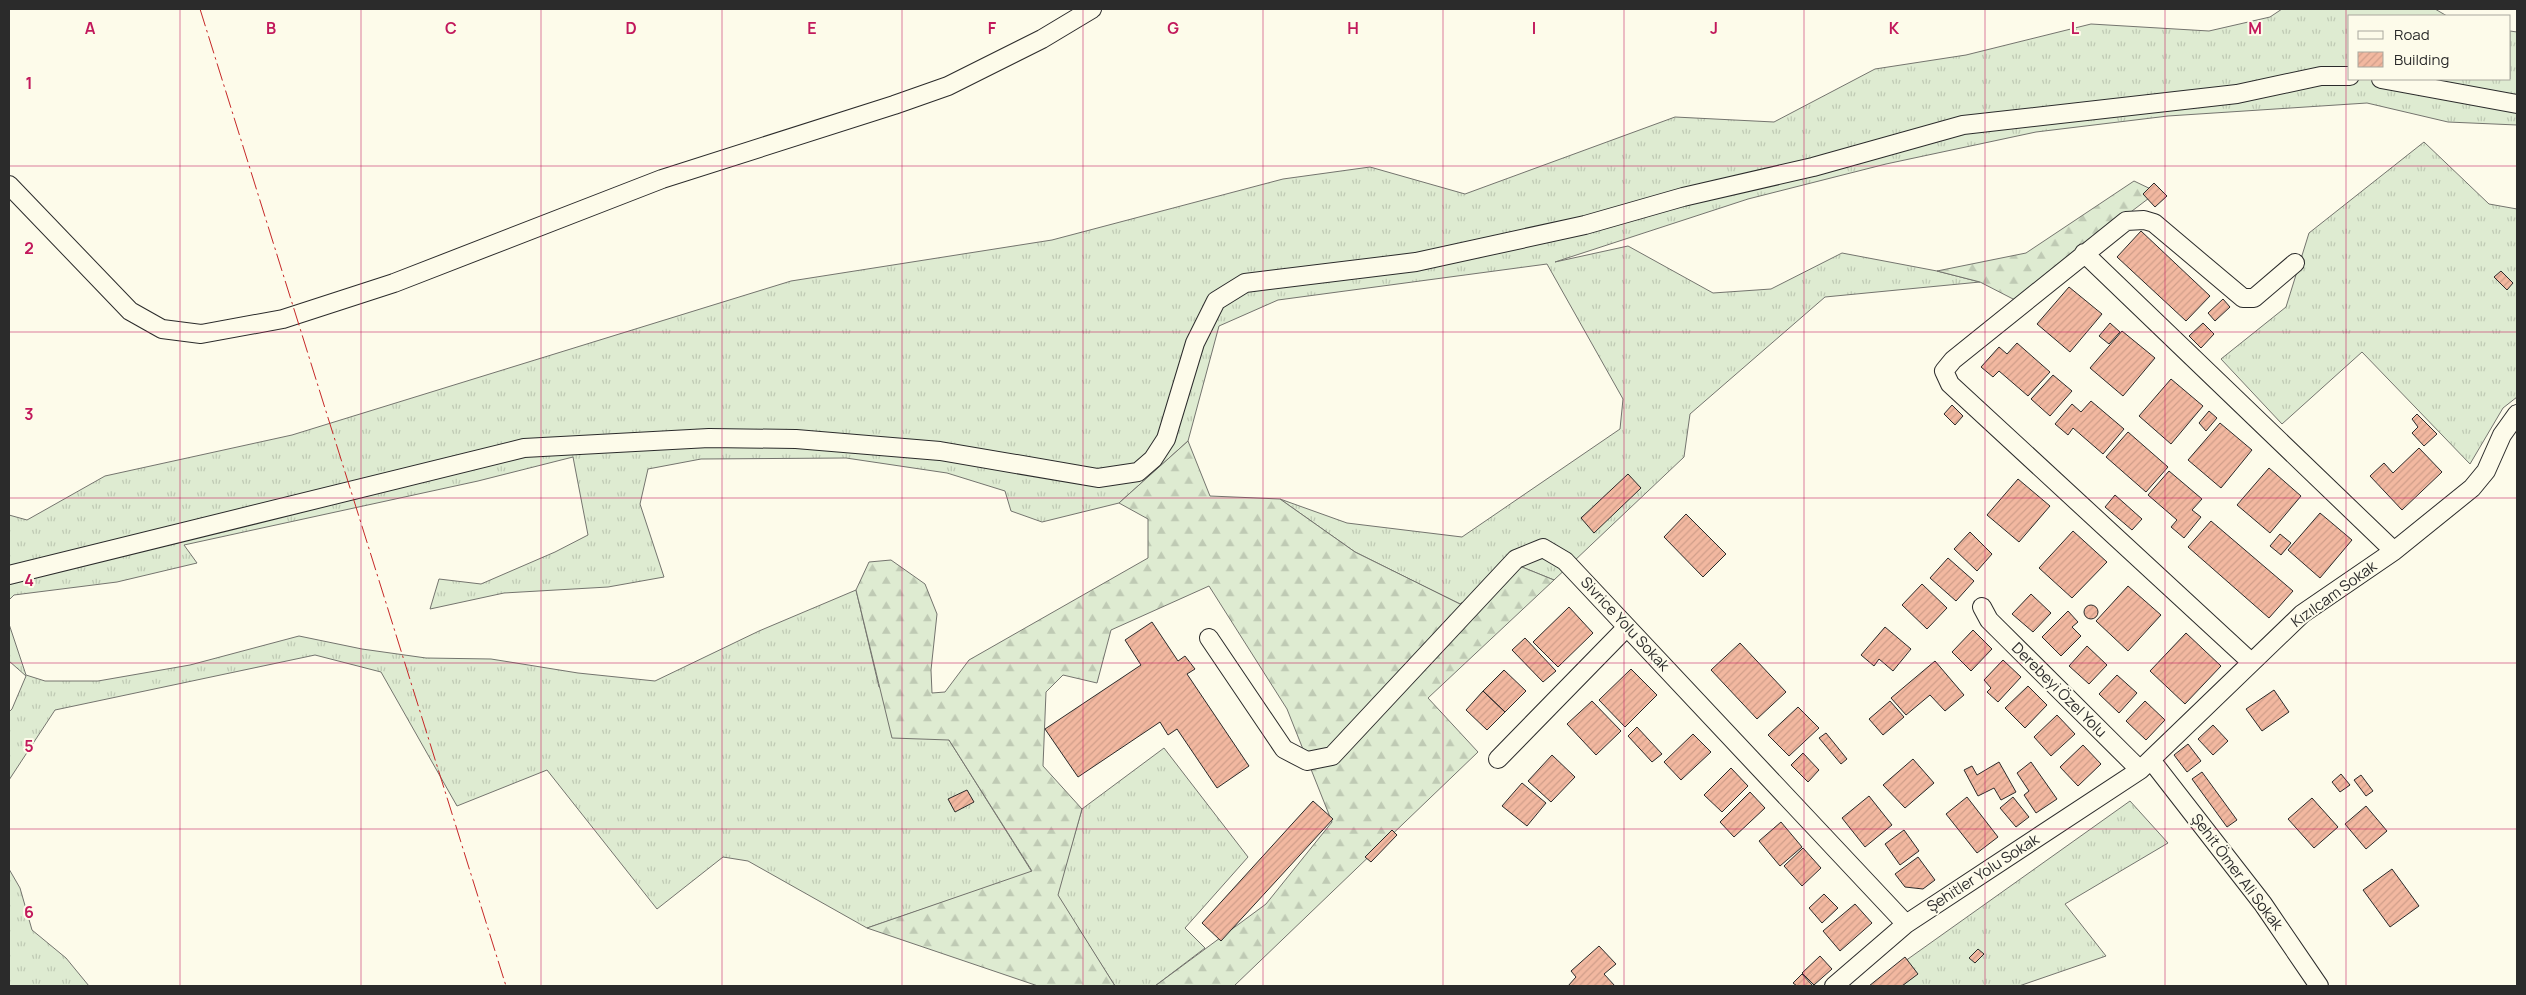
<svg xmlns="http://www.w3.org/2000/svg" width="2526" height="995" font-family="Manrope,sans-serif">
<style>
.grass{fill:url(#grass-tufts);stroke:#74746e}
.forest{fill:url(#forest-firs);stroke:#74746e}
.building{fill:url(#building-hatch);stroke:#2b2b2b}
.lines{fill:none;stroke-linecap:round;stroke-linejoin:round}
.minor-casing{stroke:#2b2b2b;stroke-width:20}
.minor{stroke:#fdfbea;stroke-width:18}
.power{stroke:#c62828;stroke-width:1;stroke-dasharray:18 4 2.5 4;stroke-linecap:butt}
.grid{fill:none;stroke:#c2185b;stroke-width:1;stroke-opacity:0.55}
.labels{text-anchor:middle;stroke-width:4;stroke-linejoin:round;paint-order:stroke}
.street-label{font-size:15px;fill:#2b2b2b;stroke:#fdfbea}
.grid-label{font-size:16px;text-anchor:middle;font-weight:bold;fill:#c2185b;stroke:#fdfbea;stroke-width:4;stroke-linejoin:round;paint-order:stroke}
</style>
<defs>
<pattern id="grass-tufts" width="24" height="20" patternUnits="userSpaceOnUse" patternTransform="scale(1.25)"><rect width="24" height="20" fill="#deebd1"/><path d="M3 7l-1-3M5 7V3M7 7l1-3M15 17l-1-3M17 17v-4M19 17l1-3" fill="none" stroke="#bfcab4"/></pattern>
<pattern id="forest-firs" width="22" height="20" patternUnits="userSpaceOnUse" patternTransform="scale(1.25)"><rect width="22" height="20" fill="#deebd1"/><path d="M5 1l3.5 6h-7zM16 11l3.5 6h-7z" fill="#bfcab4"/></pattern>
<pattern id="building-hatch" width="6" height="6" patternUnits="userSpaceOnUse" patternTransform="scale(1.25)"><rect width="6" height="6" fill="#f2b8a0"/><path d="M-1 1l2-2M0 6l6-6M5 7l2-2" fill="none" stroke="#d09e8a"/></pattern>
</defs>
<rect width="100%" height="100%" fill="#fdfbea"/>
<path class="grass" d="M 2282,9 L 2435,9 L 2447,16 L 2350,16 L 2350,79 L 2510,79 L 2510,31 L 2517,32 L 2517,125 L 2448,122 L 2367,103 L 2168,116 L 2036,132 L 1886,164 L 1748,199 L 1555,262 L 1628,246 L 1713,293 L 1771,289 L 1842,253 L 1937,271 L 1980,282 L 1825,297 L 1690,414 L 1684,457 L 1554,580 L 1522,567 L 1460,604 L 1355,552 L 1280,499 L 1347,523 L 1462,537 L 1620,429 L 1623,399 L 1547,264 L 1278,300 L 1219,326 L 1188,441 L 1119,503 L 1042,522 L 1011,511 L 1005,491 L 947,473 L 846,458 L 701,459 L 648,469 L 640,504 L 664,577 L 608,587 L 504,593 L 430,609 L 439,579 L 481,584 L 555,552 L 588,535 L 573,457 L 478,481 L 184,545 L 197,563 L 117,582 L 14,595 L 9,600 L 9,515 L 27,520 L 105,476 L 292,435 L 791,281 L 1052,240 L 1283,179 L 1370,167 L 1465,194 L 1675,117 L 1774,122 L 1875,69 L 1966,55 L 2091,24 L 2209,31 L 2270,17 Z
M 2424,142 L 2489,204 L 2517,209 L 2517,397 L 2503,408 L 2470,464 L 2362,352 L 2282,424 L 2221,359 L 2286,307 L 2309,233 Z
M 856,590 L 879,687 L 949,740 L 1032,872 L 867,928 L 748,861 L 723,857 L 657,909 L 547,770 L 457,806 L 381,672 L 315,655 L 55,710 L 9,780 L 9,712 L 12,709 L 26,676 L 9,661 L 9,624 L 26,675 L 45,681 L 98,681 L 190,665 L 299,636 L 362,649 L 426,658 L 491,659 L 578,673 L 655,681 L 759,631 Z
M 1164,748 L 1248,857 L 1185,928 L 1205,948 L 1155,986 L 1115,986 L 1057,895 L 1082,809 Z
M 2130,801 L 2168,843 L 2065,904 L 2106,956 L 2019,986 L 1870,986 Z
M 9,869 L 20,888 L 32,930 L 66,958 L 89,986 L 9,986 Z"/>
<path class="forest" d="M 2134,181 L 2157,192 L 2015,300 L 1980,282 L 1937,271 L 2026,253 Z
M 1188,441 L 1210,496 L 1280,499 L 1355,552 L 1460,604 L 1522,567 L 1554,580 L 1428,698 L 1478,752 L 1234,986 L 1155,986 L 1266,904 L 1332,822 L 1287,709 L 1209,586 L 1111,630 L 1097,683 L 1063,675 L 1046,692 L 1043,766 L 1082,809 L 1058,895 L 1115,986 L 1038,986 L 867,928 L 1032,871 L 949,740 L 892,738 L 856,590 L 869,562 L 891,560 L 925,584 L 937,614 L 931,670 L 932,693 L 945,692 L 969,660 L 1148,558 L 1148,519 L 1119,503 Z"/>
<path class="building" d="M 2154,183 L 2167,196 L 2155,207 L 2143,194 Z
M 2141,231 L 2210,296 L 2186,321 L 2117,257 Z
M 2501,271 L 2513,283 L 2507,290 L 2494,277 Z
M 2069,287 L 2102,314 L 2070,352 L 2037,324 Z
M 2223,299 L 2230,307 L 2215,321 L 2208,313 Z
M 2110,323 L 2120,332 L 2109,344 L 2099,336 Z
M 2203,323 L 2214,334 L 2201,348 L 2189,336 Z
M 2122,331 L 2155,358 L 2123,396 L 2090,368 Z
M 2017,343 L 2050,372 L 2028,396 L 1999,371 L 1993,377 L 1981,367 L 1999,347 L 2007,354 Z
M 2053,375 L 2072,391 L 2050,416 L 2031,399 Z
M 2171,379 L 2203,406 L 2171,444 L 2139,416 Z
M 2091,401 L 2124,429 L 2103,454 L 2073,428 L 2068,435 L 2055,424 L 2072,404 L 2081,412 Z
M 1952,405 L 1963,416 L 1955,425 L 1944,414 Z
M 2209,411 L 2217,418 L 2206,431 L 2199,423 Z
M 2417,414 L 2437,434 L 2424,446 L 2412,433 L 2418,427 L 2412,419 Z
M 2220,423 L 2252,450 L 2221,488 L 2188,460 Z
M 2128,432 L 2168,467 L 2146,492 L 2106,457 Z
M 2419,448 L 2442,472 L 2402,510 L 2370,476 L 2384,463 L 2393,473 Z
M 2269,468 L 2301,496 L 2270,533 L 2237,505 Z
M 2169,471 L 2202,499 L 2192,510 L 2201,517 L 2184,538 L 2171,527 L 2177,520 L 2148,495 Z
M 1628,474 L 1641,488 L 1594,533 L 1581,518 Z
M 2018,479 L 2050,506 L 2019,542 L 1987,515 Z
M 2115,495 L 2142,519 L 2132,530 L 2105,507 Z
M 2320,513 L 2352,540 L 2320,578 L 2288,550 Z
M 1686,514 L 1726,554 L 1703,577 L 1664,537 Z
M 2211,521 L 2293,591 L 2269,618 L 2188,547 Z
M 2073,531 L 2107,562 L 2072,598 L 2039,568 Z
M 1970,532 L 1992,554 L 1977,571 L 1954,549 Z
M 2280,534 L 2291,543 L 2281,555 L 2270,546 Z
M 1948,558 L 1974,581 L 1956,601 L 1930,578 Z
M 1922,584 L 1947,608 L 1927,629 L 1902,605 Z
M 2128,586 L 2161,615 L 2128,651 L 2096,621 Z
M 2031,594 L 2051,613 L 2033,632 L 2012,614 Z
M2084 612a7 7 0 1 1 14 0a7 7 0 1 1-14 0Z
M 1569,607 L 1593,633 L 1558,667 L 1533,642 Z
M 2068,611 L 2078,622 L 2072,627 L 2081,636 L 2061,656 L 2042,637 Z
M 1152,622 L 1178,661 L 1185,656 L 1195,669 L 1187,674 L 1249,766 L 1217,788 L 1177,729 L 1168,735 L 1160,722 L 1078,777 L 1045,729 L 1141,665 L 1125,640 Z
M 1885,627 L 1911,649 L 1893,671 L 1879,659 L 1874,666 L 1861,655 Z
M 1973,630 L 1992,649 L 1971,671 L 1952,652 Z
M 2186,633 L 2221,666 L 2185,704 L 2150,671 Z
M 1525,638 L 1556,671 L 1543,682 L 1512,650 Z
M 1740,643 L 1786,692 L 1757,719 L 1711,670 Z
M 2087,646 L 2107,665 L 2089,684 L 2069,666 Z
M 2003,660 L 2021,677 L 1998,702 L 1987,692 L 1991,688 L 1984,680 Z
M 1935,661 L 1964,695 L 1945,711 L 1930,695 L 1906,715 L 1891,698 Z
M 1631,669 L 1657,695 L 1625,727 L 1599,700 Z
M 1504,670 L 1526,691 L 1505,712 L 1483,691 Z
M 2117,675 L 2137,693 L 2119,713 L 2099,694 Z
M 2028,686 L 2047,705 L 2025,728 L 2005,708 Z
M 2274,690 L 2289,712 L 2262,731 L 2246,709 Z
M 1483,691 L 1505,712 L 1487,730 L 1466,710 Z
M 1592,701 L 1621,731 L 1596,755 L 1567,724 Z
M 1890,701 L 1904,717 L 1883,735 L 1869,719 Z
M 2145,701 L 2165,720 L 2146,740 L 2126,721 Z
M 1798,707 L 1819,728 L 1789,756 L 1768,735 Z
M 2057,715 L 2075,734 L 2051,756 L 2034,737 Z
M 2213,725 L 2228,741 L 2213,755 L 2198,739 Z
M 1637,727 L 1662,754 L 1652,762 L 1628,736 Z
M 1826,733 L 1847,759 L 1841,764 L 1819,738 Z
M 1693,734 L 1711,752 L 1681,780 L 1664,762 Z
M 2188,744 L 2201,761 L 2187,772 L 2174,755 Z
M 2083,745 L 2101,764 L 2078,786 L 2060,767 Z
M 1803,753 L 1819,770 L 1808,782 L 1791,765 Z
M 1552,755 L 1575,777 L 1551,802 L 1528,781 Z
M 1913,759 L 1934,783 L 1905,808 L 1883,785 Z
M 1999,762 L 2016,792 L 2001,800 L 1994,788 L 1978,796 L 1964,770 L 1972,766 L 1977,775 Z
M 2031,762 L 2057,799 L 2036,813 L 2024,795 L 2029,791 L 2017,773 Z
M 1731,768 L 1748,786 L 1722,812 L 1704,795 Z
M 2202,772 L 2237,820 L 2227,827 L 2192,779 Z
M 2341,774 L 2350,785 L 2340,792 L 2332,782 Z
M 2361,775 L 2373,791 L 2366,796 L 2354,780 Z
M 1522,783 L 1546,803 L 1527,826 L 1502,806 Z
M 967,790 L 974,802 L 955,812 L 948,799 Z
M 1750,792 L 1765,808 L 1734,837 L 1720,822 Z
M 1869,796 L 1892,825 L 1865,847 L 1842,818 Z
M 1967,797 L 1998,837 L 1977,853 L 1946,814 Z
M 2013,797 L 2029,817 L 2016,827 L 2000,808 Z
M 2312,798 L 2338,827 L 2314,848 L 2288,819 Z
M 1313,801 L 1333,819 L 1221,941 L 1202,923 Z
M 2366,806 L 2387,831 L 2366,849 L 2345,824 Z
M 1781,822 L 1802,847 L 1780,866 L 1759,841 Z
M 1392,830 L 1397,835 L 1371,862 L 1365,857 Z
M 1904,830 L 1919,851 L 1900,865 L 1885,844 Z
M 1803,848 L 1821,868 L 1802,886 L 1784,866 Z
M 1918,857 L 1935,880 L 1923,889 L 1905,887 L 1895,874 Z
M 2392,869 L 2419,906 L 2390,927 L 2363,890 Z
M 1824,894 L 1838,908 L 1822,923 L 1809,908 Z
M 1855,904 L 1872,923 L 1840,951 L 1823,931 Z
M 1599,946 L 1616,964 L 1604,974 L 1615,986 L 1568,986 L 1576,977 L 1571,971 Z
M 1978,949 L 1984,954 L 1975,963 L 1969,958 Z
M 1820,956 L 1832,969 L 1814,985 L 1802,973 Z
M 1905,957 L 1918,974 L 1902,986 L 1869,986 Z
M 1802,974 L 1813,986 L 1797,986 L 1793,983 Z"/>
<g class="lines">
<defs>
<path id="minor" d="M 2381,79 L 2517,104
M 9,185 L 130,311 L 162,329 L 201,334 L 283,319 L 394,283 L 662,179 L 894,105 L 948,86 L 1042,39 L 1092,9
M 2084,253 L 2394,551
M 9,575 L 524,448 L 709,438 L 796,439 L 940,451 L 1098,478 L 1138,472 L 1153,459 L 1166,439 L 1195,343 L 1216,301 L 1245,283 L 1416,262 L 1585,225 L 1683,197 L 1813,167 L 1963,125 L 2237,94 L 2321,76 L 2350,76
M 1982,607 L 1989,620 L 2140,770
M 1209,638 L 1284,749 L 1307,761 L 1332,756 L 1516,559 L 1543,548 L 1565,561 L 1906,924
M 2251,662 L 1950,384 L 1944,371 L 1953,360 L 2126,221 L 2144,220 L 2154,223 L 2243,298 L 2254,298 L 2295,263
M 1498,759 L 1627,627
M 2151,760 L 2263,904 L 2319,986
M 1834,986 L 1906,924 L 2140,770 L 2302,614 L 2394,551 L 2472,488 L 2486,471 L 2502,435 L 2517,414"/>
</defs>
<use href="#minor" class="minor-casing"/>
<use href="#minor" class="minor"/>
<path class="power" d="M 200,9 L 506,986"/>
</g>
<path class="grid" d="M 180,9 L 180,986M 361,9 L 361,986M 541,9 L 541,986M 722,9 L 722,986M 902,9 L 902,986M 1083,9 L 1083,986M 1263,9 L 1263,986M 1443,9 L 1443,986M 1624,9 L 1624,986M 1804,9 L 1804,986M 1985,9 L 1985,986M 2165,9 L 2165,986M 2346,9 L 2346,986M 9,166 L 2517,166M 9,332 L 2517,332M 9,498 L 2517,498M 9,663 L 2517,663M 9,829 L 2517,829"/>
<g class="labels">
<g class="street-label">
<text transform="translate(2334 594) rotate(-36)" y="5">Kızılcam Sokak</text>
<text transform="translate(1625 624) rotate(47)" y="5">Sivrice Yolu Sokak</text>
<text transform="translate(2059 690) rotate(45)" y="5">Derebeyi Özel Yolu</text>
<text transform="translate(2237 872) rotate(53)" y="5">Şehit Ömer Ali Sokak</text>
<text transform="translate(1983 873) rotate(-33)" y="5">Şehitler Yolu Sokak</text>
</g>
</g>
<g class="grid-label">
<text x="90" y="34">A</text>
<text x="271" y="34">B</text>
<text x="451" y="34">C</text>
<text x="631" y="34">D</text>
<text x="812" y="34">E</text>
<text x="992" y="34">F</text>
<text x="1173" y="34">G</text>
<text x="1353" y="34">H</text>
<text x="1534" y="34">I</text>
<text x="1714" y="34">J</text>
<text x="1894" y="34">K</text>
<text x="2075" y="34">L</text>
<text x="2255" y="34">M</text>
<text x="29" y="89">1</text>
<text x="29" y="254">2</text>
<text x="29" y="420">3</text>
<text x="29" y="586">4</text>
<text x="29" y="752">5</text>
<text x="29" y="918">6</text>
</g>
<rect width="2526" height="995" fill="none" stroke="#2b2b2b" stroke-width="20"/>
<rect x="2348" y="15" width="162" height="65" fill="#fdfbea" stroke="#a9a89e"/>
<rect x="2358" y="31" width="25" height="8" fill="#fdfbea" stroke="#a9a89e"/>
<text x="2394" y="40" font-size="15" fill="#2b2b2b">Road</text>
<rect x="2358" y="52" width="25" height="15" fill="url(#building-hatch)" stroke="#a9a89e"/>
<text x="2394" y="65" font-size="15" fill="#2b2b2b">Building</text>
</svg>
